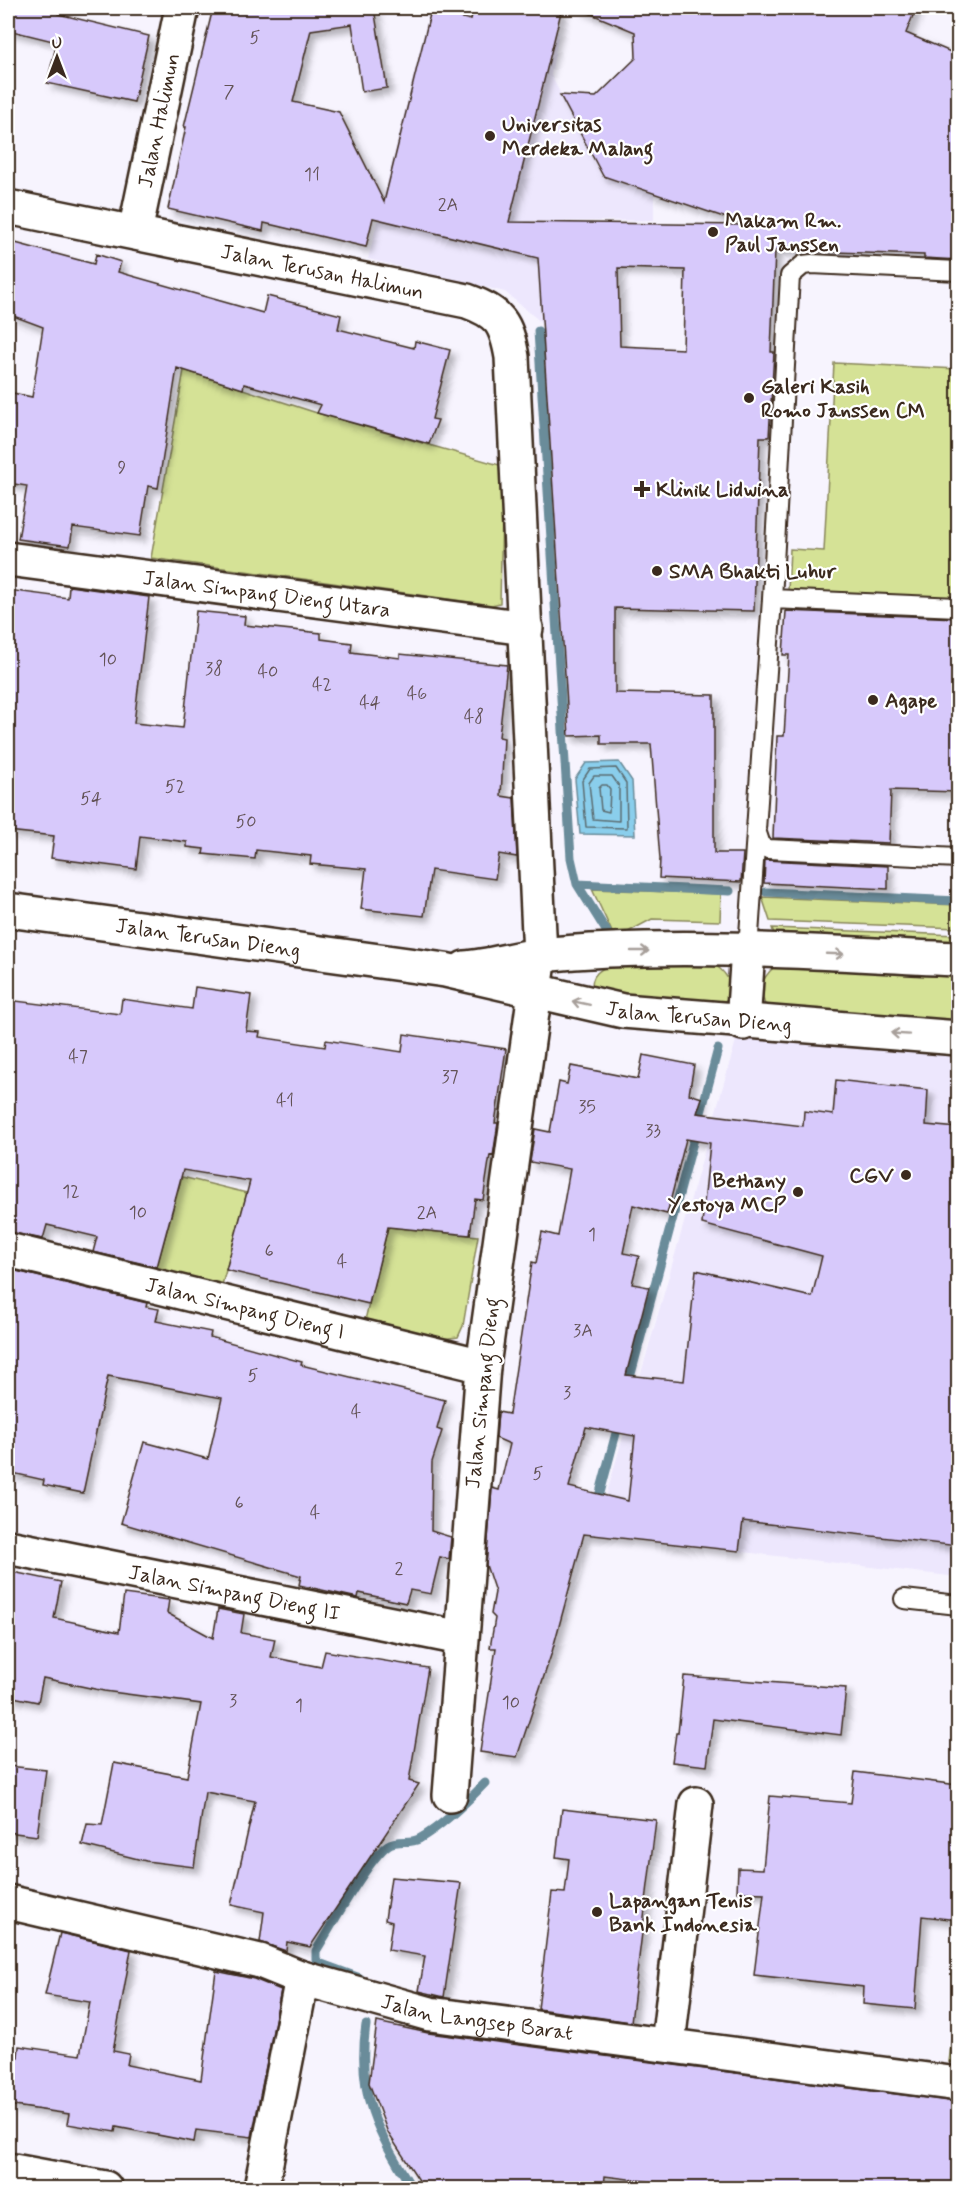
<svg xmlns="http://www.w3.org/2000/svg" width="966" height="2196" font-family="Mynerve,sans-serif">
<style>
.built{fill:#ede7fd}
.green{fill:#d5e296;stroke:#88865a;stroke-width:1.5}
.water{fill:#8aceec;stroke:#6a8c9a;stroke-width:1.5}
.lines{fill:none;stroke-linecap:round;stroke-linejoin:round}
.shore{stroke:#5b6c70;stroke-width:1.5}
.stream{stroke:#6a8c9a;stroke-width:9}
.building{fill:#d7c9fb;stroke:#3b2a1e;stroke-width:1.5;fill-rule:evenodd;filter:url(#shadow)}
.service-casing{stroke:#3b2a1e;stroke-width:22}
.minor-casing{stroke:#3b2a1e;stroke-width:38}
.tertiary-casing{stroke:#3b2a1e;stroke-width:38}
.service{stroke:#fff;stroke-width:18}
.minor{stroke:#fff;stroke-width:33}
.tertiary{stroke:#fff;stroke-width:33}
.oneway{stroke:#a79f9a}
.poi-dot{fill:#3b2a1e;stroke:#fff;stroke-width:2}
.labels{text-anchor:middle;stroke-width:4.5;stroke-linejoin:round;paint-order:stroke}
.number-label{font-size:18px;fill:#625255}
.street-label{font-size:21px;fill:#3b2a1e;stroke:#fff}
.poi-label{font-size:21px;font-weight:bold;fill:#3b2a1e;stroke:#fff;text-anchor:start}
</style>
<defs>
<filter id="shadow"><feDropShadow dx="5.5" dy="5.5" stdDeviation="3" flood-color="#0004"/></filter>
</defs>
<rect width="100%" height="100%" fill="#f7f4fe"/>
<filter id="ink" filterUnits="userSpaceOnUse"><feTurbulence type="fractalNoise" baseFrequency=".0167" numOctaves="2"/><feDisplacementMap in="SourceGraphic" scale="12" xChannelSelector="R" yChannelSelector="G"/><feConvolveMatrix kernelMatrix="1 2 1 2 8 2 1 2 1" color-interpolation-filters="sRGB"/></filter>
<g filter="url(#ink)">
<path class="built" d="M 430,8 L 559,32 L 551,75 L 602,176 L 654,194 L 654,220 L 536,222 L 542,323 L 505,292 L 368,259 Z
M 737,1037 L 958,1055 L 958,1577 L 595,1535 Z"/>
<path class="green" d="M 834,363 L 958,369 L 958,599 L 788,591 L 790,549 L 824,551 Z
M 184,370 L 317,413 L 503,466 L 500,603 L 492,605 L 151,558 Z
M 592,889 L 721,894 L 720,921 L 652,919 L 624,934 L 613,934 Z
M 762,897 L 958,905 L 958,928 L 770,921 Z
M 772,928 L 958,935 L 958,946 L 775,936 Z
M 633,960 L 715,965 C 731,976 736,991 721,1006 L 598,995 L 592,986 C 592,965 617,965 633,960 Z
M 774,967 L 958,974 L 958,1025 L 766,1007 C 759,990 760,980 774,967 Z
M 182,1177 L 247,1193 L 222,1285 L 156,1269 Z
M 388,1227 L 478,1236 L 463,1326 L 458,1337 L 441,1339 L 365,1320 Z
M 958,1984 L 958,2063 L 949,2062 Z"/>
<path class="water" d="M 619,762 L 632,781 L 635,835 L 580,834 L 575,779 L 586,763 Z"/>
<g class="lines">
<path class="shore" d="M 590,769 L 616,768 L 626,783 L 627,828 L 586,827 L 582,781 Z
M 594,776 L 612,776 L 619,786 L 619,821 L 593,819 L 589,783 Z
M 602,785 L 607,785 L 610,789 L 609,812 L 601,810 L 599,788 Z"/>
<path class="stream" d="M 538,331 L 571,858 L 577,884 L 607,932
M 577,884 L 730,891
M 766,892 L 958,901
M 628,1385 L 718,1049
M 597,1504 L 619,1422
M 360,1978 L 319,1963 L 316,1959 L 316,1951 C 331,1927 368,1859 388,1845 C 397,1839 410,1844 419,1839 C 443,1825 467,1802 485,1783
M 366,2025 C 356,2095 377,2131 412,2188"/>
</g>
<path class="building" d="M 8,8 L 59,8 L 58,14 L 149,36 L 134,102 L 47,83 L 57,42 L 8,30 Z
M 213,8 L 374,8 L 387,88 L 362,92 L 352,24 L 311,30 L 293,102 L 339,112 L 384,202 L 431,10 L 471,20 L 473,8 L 562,8 L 509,222 L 747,225 L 603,176 L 560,95 L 596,97 L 636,58 L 635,32 L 577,8 L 916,8 L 906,33 L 958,55 L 958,260 L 924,258 L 924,255 L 775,250 L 771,352 L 774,352 L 769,437 L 760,437 L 754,611 L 615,608 L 615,693 L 714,695 L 714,853 L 743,853 L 741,882 L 659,878 L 660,859 L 651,744 L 601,744 L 601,735 L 569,736 L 538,258 L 373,218 L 366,247 L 264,223 L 263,231 L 168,209 L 186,127 L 184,127 ZM 618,268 L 685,270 L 683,349 L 620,346 Z
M 8,241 L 94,264 L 96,254 L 121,262 L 118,272 L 263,313 L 267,296 L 341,315 L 338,329 L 414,348 L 415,341 L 450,350 L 432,419 L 438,420 L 429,444 L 317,413 L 321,405 L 244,384 L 243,389 L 177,368 L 158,488 L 148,486 L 140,536 L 73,527 L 70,546 L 18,539 L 27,486 L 8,483 L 8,392 L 32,397 L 43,327 L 8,314 Z
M 69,586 L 149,597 L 134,723 L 183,728 L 196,611 L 245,616 L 244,625 L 321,633 L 321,639 L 352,643 L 351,652 L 400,658 L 400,654 L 507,665 L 499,737 L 504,738 L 501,796 L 514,798 L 517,857 L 499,854 L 495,879 L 431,870 L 424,916 L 361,909 L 366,869 L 310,864 L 311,856 L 256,850 L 255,859 L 203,854 L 204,849 L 187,847 L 187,842 L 140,836 L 136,869 L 51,858 L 54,836 L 8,831 L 8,590 L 68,598 Z
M 786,611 L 958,618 L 958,792 L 891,790 L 889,843 L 773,838 L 777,736 L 784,736 L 789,655 L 783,655 Z
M 765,860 L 888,866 L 888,889 L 764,883 Z
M 195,987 L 251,995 L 246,1031 L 260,1032 L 259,1037 L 325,1047 L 326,1040 L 402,1052 L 404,1034 L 506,1049 L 495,1123 L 498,1123 L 493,1156 L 490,1155 L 483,1200 L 475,1199 L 470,1235 L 388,1227 L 369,1304 L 226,1270 L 250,1181 L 183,1170 L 157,1267 L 93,1252 L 97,1237 L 47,1225 L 43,1239 L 8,1232 L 8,1000 L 120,1014 L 122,999 L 192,1009 Z
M 643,1055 L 694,1065 L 689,1094 L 702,1098 L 697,1113 L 803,1126 L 804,1111 L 833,1115 L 836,1080 L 928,1090 L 926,1125 L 958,1128 L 958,1546 L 743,1521 L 739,1551 L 584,1534 L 552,1652 L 517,1757 L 480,1752 L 496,1648 L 490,1648 L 495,1618 L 491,1614 L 495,1592 L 486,1565 L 492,1488 L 499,1490 L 510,1444 L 496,1438 L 498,1412 L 509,1414 L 532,1262 L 536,1263 L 542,1232 L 558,1236 L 570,1169 L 530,1162 L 535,1129 L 550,1132 L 559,1082 L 567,1084 L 571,1066 L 638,1079 ZM 686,1139 L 710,1143 L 702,1224 L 822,1256 L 812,1297 L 696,1270 L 684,1381 L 626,1375 L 649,1287 L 632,1284 L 639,1256 L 623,1253 L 633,1205 L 667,1214 ZM 586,1427 L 635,1436 L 628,1501 L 569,1487 Z
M 8,1269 L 147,1303 L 146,1307 L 159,1309 L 156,1321 L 211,1332 L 210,1337 L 302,1362 L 301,1365 L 445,1400 L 437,1429 L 442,1431 L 432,1462 L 431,1531 L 451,1537 L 449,1559 L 440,1557 L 431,1594 L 410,1590 L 406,1603 L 359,1593 L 358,1598 L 299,1585 L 301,1576 L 121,1523 L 144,1442 L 208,1459 L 222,1398 L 108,1376 L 83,1493 L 43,1485 L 44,1480 L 8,1472 Z
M 8,1571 L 61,1582 L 54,1618 L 119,1632 L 124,1594 L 169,1600 L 167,1613 L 213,1638 L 218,1609 L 244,1614 L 241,1633 L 275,1639 L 271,1657 L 321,1667 L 325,1651 L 428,1668 L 409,1781 L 419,1784 L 310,1947 L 287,1942 L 286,1951 L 260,1942 L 264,1912 L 231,1905 L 255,1801 L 205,1792 L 194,1867 L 146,1861 L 82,1845 L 87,1824 L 102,1825 L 114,1763 L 187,1777 L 201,1704 L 104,1691 L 43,1678 L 38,1702 L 8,1696 Z
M 684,1676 L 846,1688 L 841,1735 L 713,1719 L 707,1766 L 672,1762 L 676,1733 L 678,1733 Z
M 8,1766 L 46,1770 L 37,1836 L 8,1832 Z
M 855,1772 L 958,1785 L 958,1920 L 922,1916 L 915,2009 L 863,2004 L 864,1987 L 754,1975 L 764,1893 L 737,1892 L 738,1868 L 763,1869 L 770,1796 L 851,1803 Z
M 562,1809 L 656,1820 L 631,2022 L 538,2009 L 552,1892 L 565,1893 L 569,1859 L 556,1857 Z
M 391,1877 L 461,1883 L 444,1997 L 419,1991 L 425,1956 L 388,1950 L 392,1922 L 385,1920 Z
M 60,1933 L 131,1950 L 113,2051 L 129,2054 L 127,2065 L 201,2080 L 216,1971 L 254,1979 L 281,1990 L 252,2137 L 196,2130 L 194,2142 L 116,2127 L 115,2132 L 67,2124 L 69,2114 L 8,2105 L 8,2056 L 18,2057 L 19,2046 L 80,2055 L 90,2002 L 45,1995 Z
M 377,2022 L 428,2033 L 958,2102 L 958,2188 L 701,2188 L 605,2176 L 604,2188 L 424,2188 L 388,2133 L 369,2083 Z"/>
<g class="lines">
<defs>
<path id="service" d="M 958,271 L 812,264 L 803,265 L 790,276 L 772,599 L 756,830 L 761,845 L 768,849 L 958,858
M 772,599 L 958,607
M 748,950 L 756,832
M 904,1599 L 958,1605"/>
<g id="minor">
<path id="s1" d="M 8,207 L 467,301 C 500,313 506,323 512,357 L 540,955 L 483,1366 L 450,1795"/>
<path id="s2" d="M 135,232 L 182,8"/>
<path id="s3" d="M 8,559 L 526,628"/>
<path id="s4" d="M 8,1250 L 483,1366"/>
<path id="s5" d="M 8,1547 L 461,1638"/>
<path id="s6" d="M 8,1902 L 260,1961 L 302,1978 L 430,2014 L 958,2084"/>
<path d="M 668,2044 L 696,1804"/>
<path d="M 8,2170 L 105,2188"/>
<path d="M 261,2188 L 302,1978"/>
</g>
<g id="tertiary">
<path id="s7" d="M 8,910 L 445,970 L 623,1011 L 958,1038"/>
<path d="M 465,968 C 490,966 515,958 541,955 C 677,941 822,953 958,959"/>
<path d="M 743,1023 L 748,950"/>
</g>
</defs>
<use href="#service" class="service-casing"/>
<use href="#minor" class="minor-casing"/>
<use href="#tertiary" class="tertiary-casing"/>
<use href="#service" class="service"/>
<use href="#minor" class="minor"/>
<use href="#tertiary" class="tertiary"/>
</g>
<defs><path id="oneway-shaft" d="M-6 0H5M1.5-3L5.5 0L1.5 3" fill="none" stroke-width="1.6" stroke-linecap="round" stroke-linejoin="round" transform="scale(1.5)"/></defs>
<g class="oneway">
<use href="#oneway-shaft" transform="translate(640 951)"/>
<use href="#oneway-shaft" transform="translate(835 954) rotate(2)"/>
<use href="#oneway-shaft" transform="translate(581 1003) rotate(-168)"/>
<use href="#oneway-shaft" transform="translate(900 1034) rotate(-176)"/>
</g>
</g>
<g class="poi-dot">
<circle cx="490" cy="136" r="6"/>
<circle cx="713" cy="232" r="6"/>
<circle cx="749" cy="398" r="6"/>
<path d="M639 480h6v6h6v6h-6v6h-6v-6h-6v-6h6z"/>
<circle cx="657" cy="571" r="6"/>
<circle cx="873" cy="700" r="6"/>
<circle cx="906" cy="1175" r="6"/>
<circle cx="798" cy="1192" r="6"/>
<circle cx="597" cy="1912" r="6"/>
</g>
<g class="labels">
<g class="number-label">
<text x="255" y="43">5</text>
<text x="229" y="97">7</text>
<text x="312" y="180">11</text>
<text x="448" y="210">2A</text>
<text x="122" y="473">9</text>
<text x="108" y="665">10</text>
<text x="214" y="674">38</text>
<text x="268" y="677">40</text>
<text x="322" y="690">42</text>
<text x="417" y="699">46</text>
<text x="370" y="708">44</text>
<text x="474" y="722">48</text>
<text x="175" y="792">52</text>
<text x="91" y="804">54</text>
<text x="246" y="827">50</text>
<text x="78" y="1062">47</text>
<text x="450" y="1082">37</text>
<text x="285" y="1106">41</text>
<text x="587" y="1112">35</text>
<text x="653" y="1136">33</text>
<text x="71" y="1197">12</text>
<text x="138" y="1218">10</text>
<text x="427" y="1218">2A</text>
<text x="592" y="1240">1</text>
<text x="269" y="1256">6</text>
<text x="342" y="1267">4</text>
<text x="583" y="1336">3A</text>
<text x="253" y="1381">5</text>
<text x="567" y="1398">3</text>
<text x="356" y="1417">4</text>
<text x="538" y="1479">5</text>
<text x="239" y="1508">6</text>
<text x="315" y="1518">4</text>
<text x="399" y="1574">2</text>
<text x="233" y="1706">3</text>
<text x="511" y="1708">10</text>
<text x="299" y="1711">1</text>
</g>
<g class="street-label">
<text dy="7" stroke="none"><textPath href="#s2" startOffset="114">Jalan Halimun</textPath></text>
<text dy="7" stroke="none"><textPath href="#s1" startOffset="321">Jalan Terusan Halimun</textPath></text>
<text dy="7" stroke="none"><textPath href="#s3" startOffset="261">Jalan Simpang Dieng Utara</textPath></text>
<text dy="7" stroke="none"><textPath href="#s7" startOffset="202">Jalan Terusan Dieng</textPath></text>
<text dy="7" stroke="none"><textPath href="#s7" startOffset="700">Jalan Terusan Dieng</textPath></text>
<text dy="7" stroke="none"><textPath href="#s4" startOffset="244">Jalan Simpang Dieng I</textPath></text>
<text transform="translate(482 1393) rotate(-84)" y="7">Jalan Simpang Dieng</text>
<text dy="7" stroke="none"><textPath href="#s5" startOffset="231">Jalan Simpang Dieng II</textPath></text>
<text dy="7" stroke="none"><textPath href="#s6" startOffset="484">Jalan Langsep Barat</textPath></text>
</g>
<g class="poi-label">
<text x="502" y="131">Universitas<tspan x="502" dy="24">Merdeka Malang</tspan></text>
<text x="725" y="227">Makam Rm.<tspan x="725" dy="24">Paul Janssen</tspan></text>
<text x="761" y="393">Galeri Kasih<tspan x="761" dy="24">Romo Janssen CM</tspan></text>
<text x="656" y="496">Klinik Lidwina</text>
<text x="669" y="578">SMA Bhakti Luhur</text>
<text x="885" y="707">Agape</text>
<text x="894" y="1182" text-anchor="end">CGV</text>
<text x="786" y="1187" text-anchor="end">Bethany<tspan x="786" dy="24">Yestoya MCP</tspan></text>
<text x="609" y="1907">Lapangan Tenis<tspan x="609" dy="24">Bank Indonesia</tspan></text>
</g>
</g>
<rect width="966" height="2196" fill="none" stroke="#fff" stroke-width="30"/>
<rect x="15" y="15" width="936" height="2166" fill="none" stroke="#3b2a1e" stroke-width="2" filter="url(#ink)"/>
<g transform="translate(57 57)" stroke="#ffffff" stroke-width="4.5" paint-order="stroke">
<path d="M0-4.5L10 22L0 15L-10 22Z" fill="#3b2a1e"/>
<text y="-9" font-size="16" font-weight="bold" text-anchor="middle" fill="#3b2a1e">U</text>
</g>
</svg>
